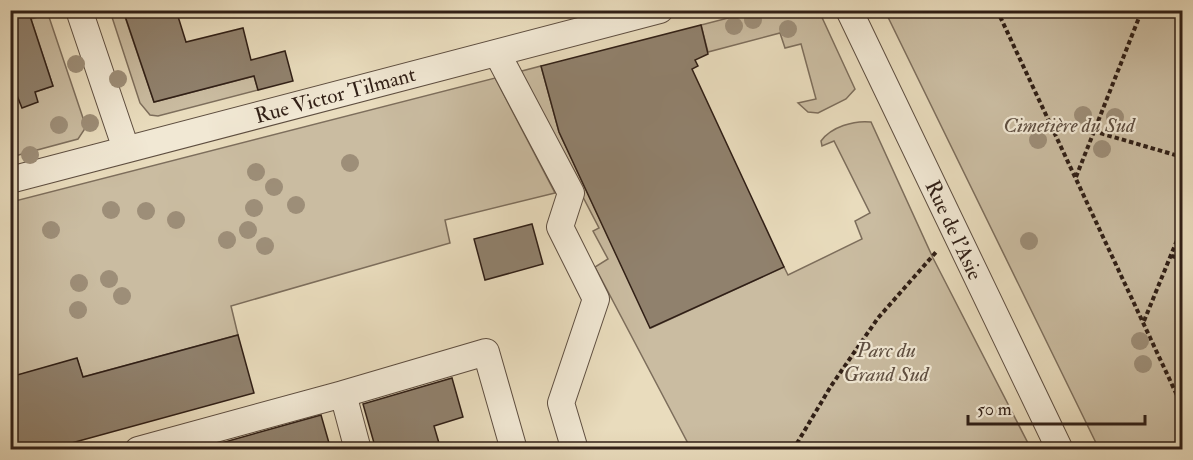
<svg xmlns="http://www.w3.org/2000/svg" width="1193" height="460" font-family="'IM FELL Double Pica',serif">
<style>
.green{fill:#cabca1;stroke:#7d6e5c;stroke-width:1.5}
.building{fill:#90816d;stroke:#301f16;stroke-width:1.5}
.lines{fill:none;stroke-linecap:round;stroke-linejoin:round}
.minor-casing{stroke:#5e4e40;stroke-width:28}
.path{stroke:#301f16;stroke-width:4;stroke-dasharray:4.5 3;stroke-linecap:butt}
.minor{stroke:#f1e8d4;stroke-width:26}
.tree{fill:#9d8e78}
.labels{text-anchor:middle;stroke-width:4.5;stroke-linejoin:round;paint-order:stroke}
.street-label{font-size:21px;fill:#301f16;stroke:#f1e8d4}
.park-label{font-size:21px;font-style:italic;fill:#5e4e40;stroke:#f1e8d4}
</style>
<rect width="100%" height="100%" fill="#e9dcbd"/>
<filter id="stains"><feTurbulence type="fractalNoise" baseFrequency=".00333" numOctaves="4"/><feColorMatrix values="0 0 0 0 .2 0 0 0 0 .09 0 0 0 0 .02 0 0 0 .5 -.17"/></filter>
<radialGradient id="worn" r=".72"><stop offset=".6" stop-color="#630" stop-opacity="0"/><stop offset="1" stop-color="#630" stop-opacity=".3"/></radialGradient>
<path class="green" d="M 110,11 L 123,11 L 154,102 L 254,76 L 258,90 L 158,116 L 150,115 L 140,103 Z
M 755,11 L 819,11 L 855,89 L 846,99 L 818,113 L 808,112 L 798,103 L 816,99 L 801,44 L 785,48 L 780,33 L 708,52 L 701,25 Z
M 885,11 L 1182,11 L 1182,449 L 1099,449 Z
M 48,14 L 86,127 L 78,139 L 11,157 L 10,78 L 18,98 L 53,86 L 31,19 Z
M 541,66 L 559,132 L 651,328 L 784,267 L 788,275 L 862,239 L 855,221 L 870,213 L 834,141 L 822,146 L 821,141 C 831,127 854,120 871,122 L 933,258 L 1031,449 L 691,449 L 595,267 L 608,259 L 593,231 L 599,228 L 518,72 Z
M 495,78 L 555,193 L 445,220 L 450,243 L 231,306 L 238,335 L 83,377 L 77,359 L 11,377 L 11,202 Z"/>
<path class="building" d="M 10,10 L 28,10 L 53,86 L 35,92 L 38,102 L 22,108 L 10,78 Z
M 123,10 L 176,10 L 186,42 L 243,28 L 251,60 L 285,51 L 293,81 L 258,90 L 254,76 L 154,102 Z
M 701,25 L 708,54 L 695,60 L 698,66 L 692,69 L 784,267 L 650,328 L 559,132 L 541,66 Z
M 532,224 L 543,264 L 485,280 L 474,239 Z
M 238,335 L 254,393 L 46,450 L 10,450 L 10,377 L 77,358 L 83,377 Z
M 452,378 L 463,417 L 434,426 L 441,450 L 376,450 L 363,404 Z
M 321,415 L 331,450 L 214,450 L 214,445 Z"/>
<g class="lines">
<defs>
<path id="minor" d="M 79,10 L 126,149
M 849,10 L 1060,450
M 497,53 L 571,193 L 560,227 L 596,299 L 561,403 L 575,450
M 10,180 L 660,10
M 138,450 L 343,394
M 358,450 L 343,394 L 486,352 L 514,450"/>
</defs>
<use href="#minor" class="minor-casing"/>
<path class="path" d="M 997,10 L 1182,406
M 1093,131 L 1182,157
M 1076,177 L 1142,10
M 1172,256 L 1182,259
M 1144,321 L 1182,228
M 793,450 L 831,386 L 878,318 L 937,251"/>
<use href="#minor" class="minor"/>
</g>
<g class="tree">
<circle cx="753" cy="20" r="9"/>
<circle cx="734" cy="26" r="9"/>
<circle cx="788" cy="29" r="9"/>
<circle cx="76" cy="64" r="9"/>
<circle cx="118" cy="79" r="9"/>
<circle cx="1083" cy="115" r="9"/>
<circle cx="1115" cy="117" r="9"/>
<circle cx="90" cy="123" r="9"/>
<circle cx="59" cy="125" r="9"/>
<circle cx="1038" cy="140" r="9"/>
<circle cx="1102" cy="149" r="9"/>
<circle cx="30" cy="155" r="9"/>
<circle cx="350" cy="163" r="9"/>
<circle cx="256" cy="172" r="9"/>
<circle cx="274" cy="187" r="9"/>
<circle cx="296" cy="205" r="9"/>
<circle cx="254" cy="208" r="9"/>
<circle cx="111" cy="210" r="9"/>
<circle cx="146" cy="211" r="9"/>
<circle cx="176" cy="220" r="9"/>
<circle cx="51" cy="230" r="9"/>
<circle cx="248" cy="230" r="9"/>
<circle cx="227" cy="240" r="9"/>
<circle cx="1029" cy="241" r="9"/>
<circle cx="265" cy="246" r="9"/>
<circle cx="109" cy="279" r="9"/>
<circle cx="79" cy="283" r="9"/>
<circle cx="122" cy="296" r="9"/>
<circle cx="78" cy="310" r="9"/>
<circle cx="1140" cy="341" r="9"/>
<circle cx="1143" cy="364" r="9"/>
</g>
<g class="labels">
<g class="street-label">
<text transform="translate(335 95) rotate(-15)" y="7">Rue Victor Tilmant</text>
<text transform="translate(954 230) rotate(65)" y="7">Rue de l'Asie</text>
</g>
<g class="park-label">
<text x="1069" y="132">Cimetière du Sud</text>
<text x="886" y="357">Parc du<tspan x="886" dy="24">Grand Sud</tspan></text>
</g>
</g>
<rect width="1193" height="460" fill="none" stroke="#e9dcbd" stroke-width="36"/>
<rect x="12" y="12" width="1169" height="436" fill="none" stroke="#301f16" stroke-width="3"/>
<rect x="18" y="18" width="1157" height="424" fill="none" stroke="#301f16" stroke-width="1.5"/>
<path d="M968 415v9h177v-9" fill="none" stroke="#301f16" stroke-width="3"/>
<text x="977" y="415" font-size="18" fill="#301f16" stroke="#f1e8d4" stroke-width="4.5" paint-order="stroke">50 m</text>
<rect width="100%" height="100%" filter="url(#stains)"/>
<rect width="100%" height="100%" fill="url(#worn)"/>
</svg>
